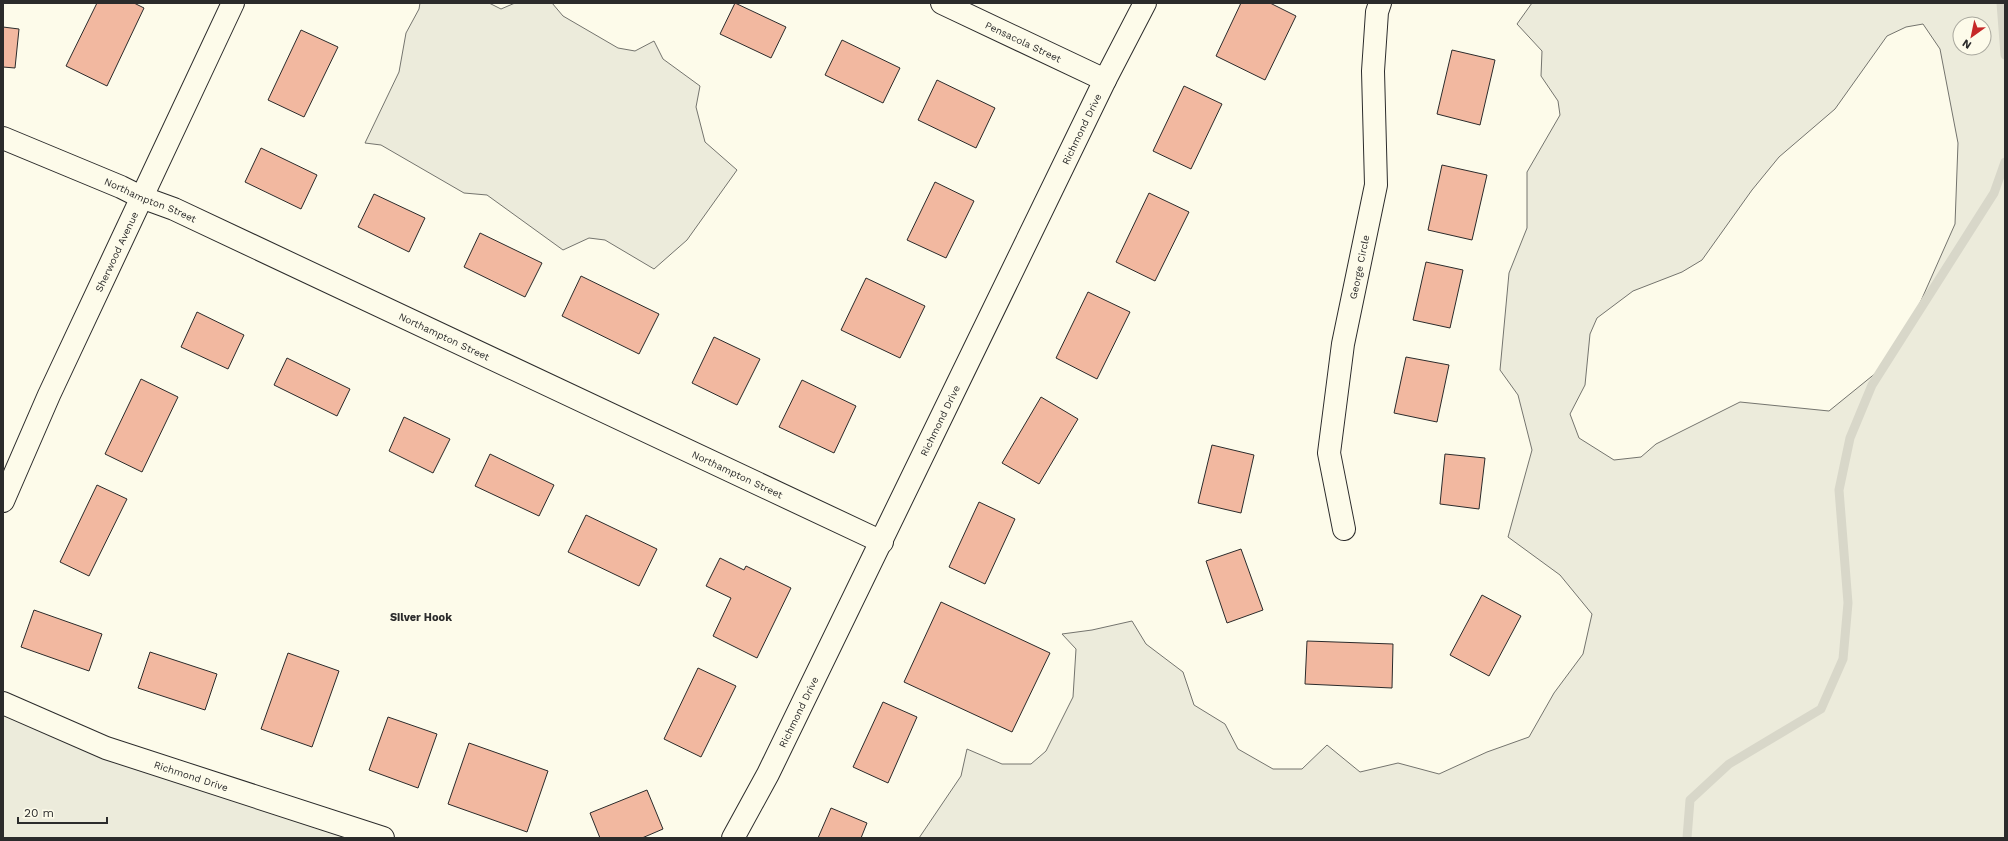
<svg xmlns="http://www.w3.org/2000/svg" width="2008" height="841" font-family="'Work Sans',sans-serif">
<style>
.green{fill:#ecebdb;stroke:#74746e;fill-rule:evenodd}
.lines{fill:none;stroke-linecap:round;stroke-linejoin:round}
.stream{stroke:#d8d7c9;stroke-width:9}
.building{fill:#f2b8a0;stroke:#2b2b2b}
.minor-casing{stroke:#2b2b2b;stroke-width:24}
.minor{stroke:#fdfbea;stroke-width:22}
.labels{text-anchor:middle;stroke-width:3;stroke-linejoin:round;paint-order:stroke}
.street-label{font-size:10px;fill:#2b2b2b;stroke:#fdfbea}
.neighbourhood-label{font-size:11px;font-weight:bold;fill:#2b2b2b;stroke:#fdfbea}
</style>
<rect width="100%" height="100%" fill="#fdfbea"/>
<path class="green" d="M 420,3 L 489,3 L 501,9 L 515,3 L 552,3 L 563,16 L 618,48 L 635,51 L 654,41 L 663,59 L 700,86 L 696,107 L 705,142 L 737,170 L 687,240 L 654,269 L 605,240 L 589,238 L 563,250 L 487,195 L 464,193 L 381,145 L 365,143 L 399,72 L 406,33 L 419,9 Z
M 1532,3 L 2005,3 L 2005,838 L 919,838 L 961,776 L 967,749 L 1002,764 L 1031,764 L 1046,751 L 1073,697 L 1076,649 L 1062,634 L 1092,630 L 1132,621 L 1146,644 L 1183,672 L 1194,705 L 1225,724 L 1238,749 L 1273,769 L 1302,769 L 1327,745 L 1360,772 L 1398,763 L 1439,774 L 1487,752 L 1529,737 L 1554,693 L 1583,654 L 1592,614 L 1560,575 L 1508,537 L 1532,450 L 1518,395 L 1500,370 L 1509,273 L 1527,228 L 1527,172 L 1560,115 L 1558,101 L 1541,76 L 1542,51 L 1517,24 ZM 1923,24 L 1940,49 L 1958,143 L 1955,224 L 1912,321 L 1882,368 L 1829,411 L 1740,402 L 1656,444 L 1641,457 L 1614,460 L 1579,438 L 1570,414 L 1585,385 L 1590,334 L 1597,318 L 1633,291 L 1682,272 L 1702,260 L 1752,190 L 1779,157 L 1835,109 L 1887,36 L 1906,27 ZM 1960,24 L 1984,24 L 1984,48 L 1960,48 Z
M 3,706 L 371,838 L 3,838 Z"/>
<g class="lines">
<path class="stream" d="M 2001,3 L 2005,55
M 1687,838 L 1690,800 L 1729,764 L 1821,709 L 1843,659 L 1848,603 L 1839,490 L 1850,438 L 1872,385 L 1994,193 L 2005,162"/>
</g>
<path class="building" d="M 97,3 L 134,3 L 144,8 L 107,86 L 66,66 Z
M 735,3 L 786,27 L 771,58 L 720,34 Z
M 1241,3 L 1270,3 L 1296,16 L 1265,80 L 1216,56 Z
M 3,27 L 19,29 L 15,68 L 3,67 Z
M 301,30 L 338,47 L 304,117 L 268,100 Z
M 842,40 L 900,68 L 883,103 L 825,75 Z
M 1452,50 L 1495,60 L 1480,125 L 1437,114 Z
M 937,80 L 995,108 L 976,148 L 918,120 Z
M 1184,86 L 1222,104 L 1191,169 L 1153,151 Z
M 261,148 L 317,175 L 301,209 L 245,182 Z
M 1442,165 L 1487,175 L 1472,240 L 1428,230 Z
M 935,182 L 974,201 L 946,258 L 907,240 Z
M 1149,193 L 1189,212 L 1155,281 L 1116,262 Z
M 374,194 L 425,218 L 409,252 L 358,227 Z
M 480,233 L 542,263 L 525,297 L 464,267 Z
M 1426,262 L 1463,270 L 1450,328 L 1413,320 Z
M 581,276 L 659,314 L 639,354 L 562,316 Z
M 866,278 L 925,306 L 900,358 L 841,330 Z
M 1088,292 L 1130,312 L 1097,379 L 1056,358 Z
M 197,312 L 244,335 L 228,369 L 181,347 Z
M 714,337 L 760,359 L 737,405 L 692,383 Z
M 1406,357 L 1449,365 L 1437,422 L 1394,413 Z
M 287,358 L 350,389 L 337,416 L 274,385 Z
M 141,379 L 178,397 L 142,472 L 105,454 Z
M 802,380 L 856,406 L 834,453 L 779,427 Z
M 1041,397 L 1078,419 L 1039,484 L 1002,463 Z
M 404,417 L 450,439 L 433,473 L 389,451 Z
M 1212,445 L 1254,455 L 1241,513 L 1198,503 Z
M 490,454 L 554,485 L 539,516 L 475,486 Z
M 1445,454 L 1485,458 L 1479,509 L 1440,504 Z
M 97,485 L 127,499 L 89,576 L 60,562 Z
M 979,502 L 1015,519 L 985,584 L 949,567 Z
M 586,515 L 657,549 L 639,586 L 568,552 Z
M 1241,549 L 1263,610 L 1227,623 L 1206,561 Z
M 720,558 L 744,570 L 746,566 L 791,588 L 757,658 L 713,636 L 731,598 L 706,586 Z
M 1482,595 L 1521,616 L 1489,676 L 1450,655 Z
M 941,602 L 1050,653 L 1012,732 L 904,682 Z
M 34,610 L 102,634 L 89,671 L 21,647 Z
M 1307,641 L 1393,644 L 1392,688 L 1305,684 Z
M 150,652 L 217,674 L 205,710 L 138,688 Z
M 288,653 L 339,671 L 312,747 L 261,729 Z
M 698,668 L 736,686 L 701,757 L 664,739 Z
M 883,702 L 917,717 L 888,783 L 853,767 Z
M 388,717 L 437,734 L 418,788 L 369,770 Z
M 469,743 L 548,771 L 527,832 L 448,804 Z
M 647,790 L 663,829 L 642,838 L 600,838 L 590,813 Z
M 831,808 L 867,823 L 861,838 L 818,838 Z"/>
<g class="lines">
<defs>
<g id="minor">
<path id="s1" d="M 942,3 L 1105,80"/>
<path id="s2" d="M 3,138 L 121,187 L 141,197 L 174,209 L 882,542"/>
<path id="s3" d="M 3,501 L 49,395 L 233,3"/>
<path id="s4" d="M 1344,529 L 1329,453 L 1343,344 L 1376,185 L 1373,71 L 1377,12 L 1380,3"/>
<path id="s5" d="M 3,703 L 106,748 L 383,838"/>
<path id="s6" d="M 733,838 L 768,774 L 1105,80 L 1145,3"/>
</g>
</defs>
<use href="#minor" class="minor-casing"/>
<use href="#minor" class="minor"/>
</g>
<g class="labels">
<g class="street-label">
<text dy="4" stroke="none"><textPath href="#s1" startOffset="90">Pensacola Street</textPath></text>
<text dy="4" stroke="none"><textPath href="#s6" startOffset="790">Richmond Drive</textPath></text>
<text dy="4" stroke="none"><textPath href="#s2" startOffset="160">Northampton Street</textPath></text>
<text dy="4" stroke="none"><textPath href="#s3" startOffset="274">Sherwood Avenue</textPath></text>
<text dy="4" stroke="none"><textPath href="#s4" startOffset="266">George Circle</textPath></text>
<text dy="4" stroke="none"><textPath href="#s2" startOffset="484">Northampton Street</textPath></text>
<text dy="4" stroke="none"><textPath href="#s6" startOffset="466">Richmond Drive</textPath></text>
<text dy="4" stroke="none"><textPath href="#s2" startOffset="808">Northampton Street</textPath></text>
<text dy="4" stroke="none"><textPath href="#s6" startOffset="142">Richmond Drive</textPath></text>
<text dy="4" stroke="none"><textPath href="#s5" startOffset="202">Richmond Drive</textPath></text>
</g>
<g class="neighbourhood-label">
<text x="421" y="621">Silver Hook</text>
</g>
</g>
<rect width="2008" height="841" fill="none" stroke="#2b2b2b" stroke-width="8"/>
<g transform="translate(1972 36) rotate(213)"><circle r="19" fill="#fdfbea" stroke="#a9a89e"/>
<path d="M0-3L7 15L0 10L-7 15Z" fill="#c62828"/>
<text y="-6" font-size="11" font-weight="bold" text-anchor="middle" fill="#2b2b2b">N</text>
</g>
<path d="M18 817v6h89v-6" fill="none" stroke="#2b2b2b" stroke-width="2"/>
<text x="24" y="817" font-size="12" fill="#2b2b2b" stroke="#fdfbea" stroke-width="3" paint-order="stroke">20 m</text>
</svg>
